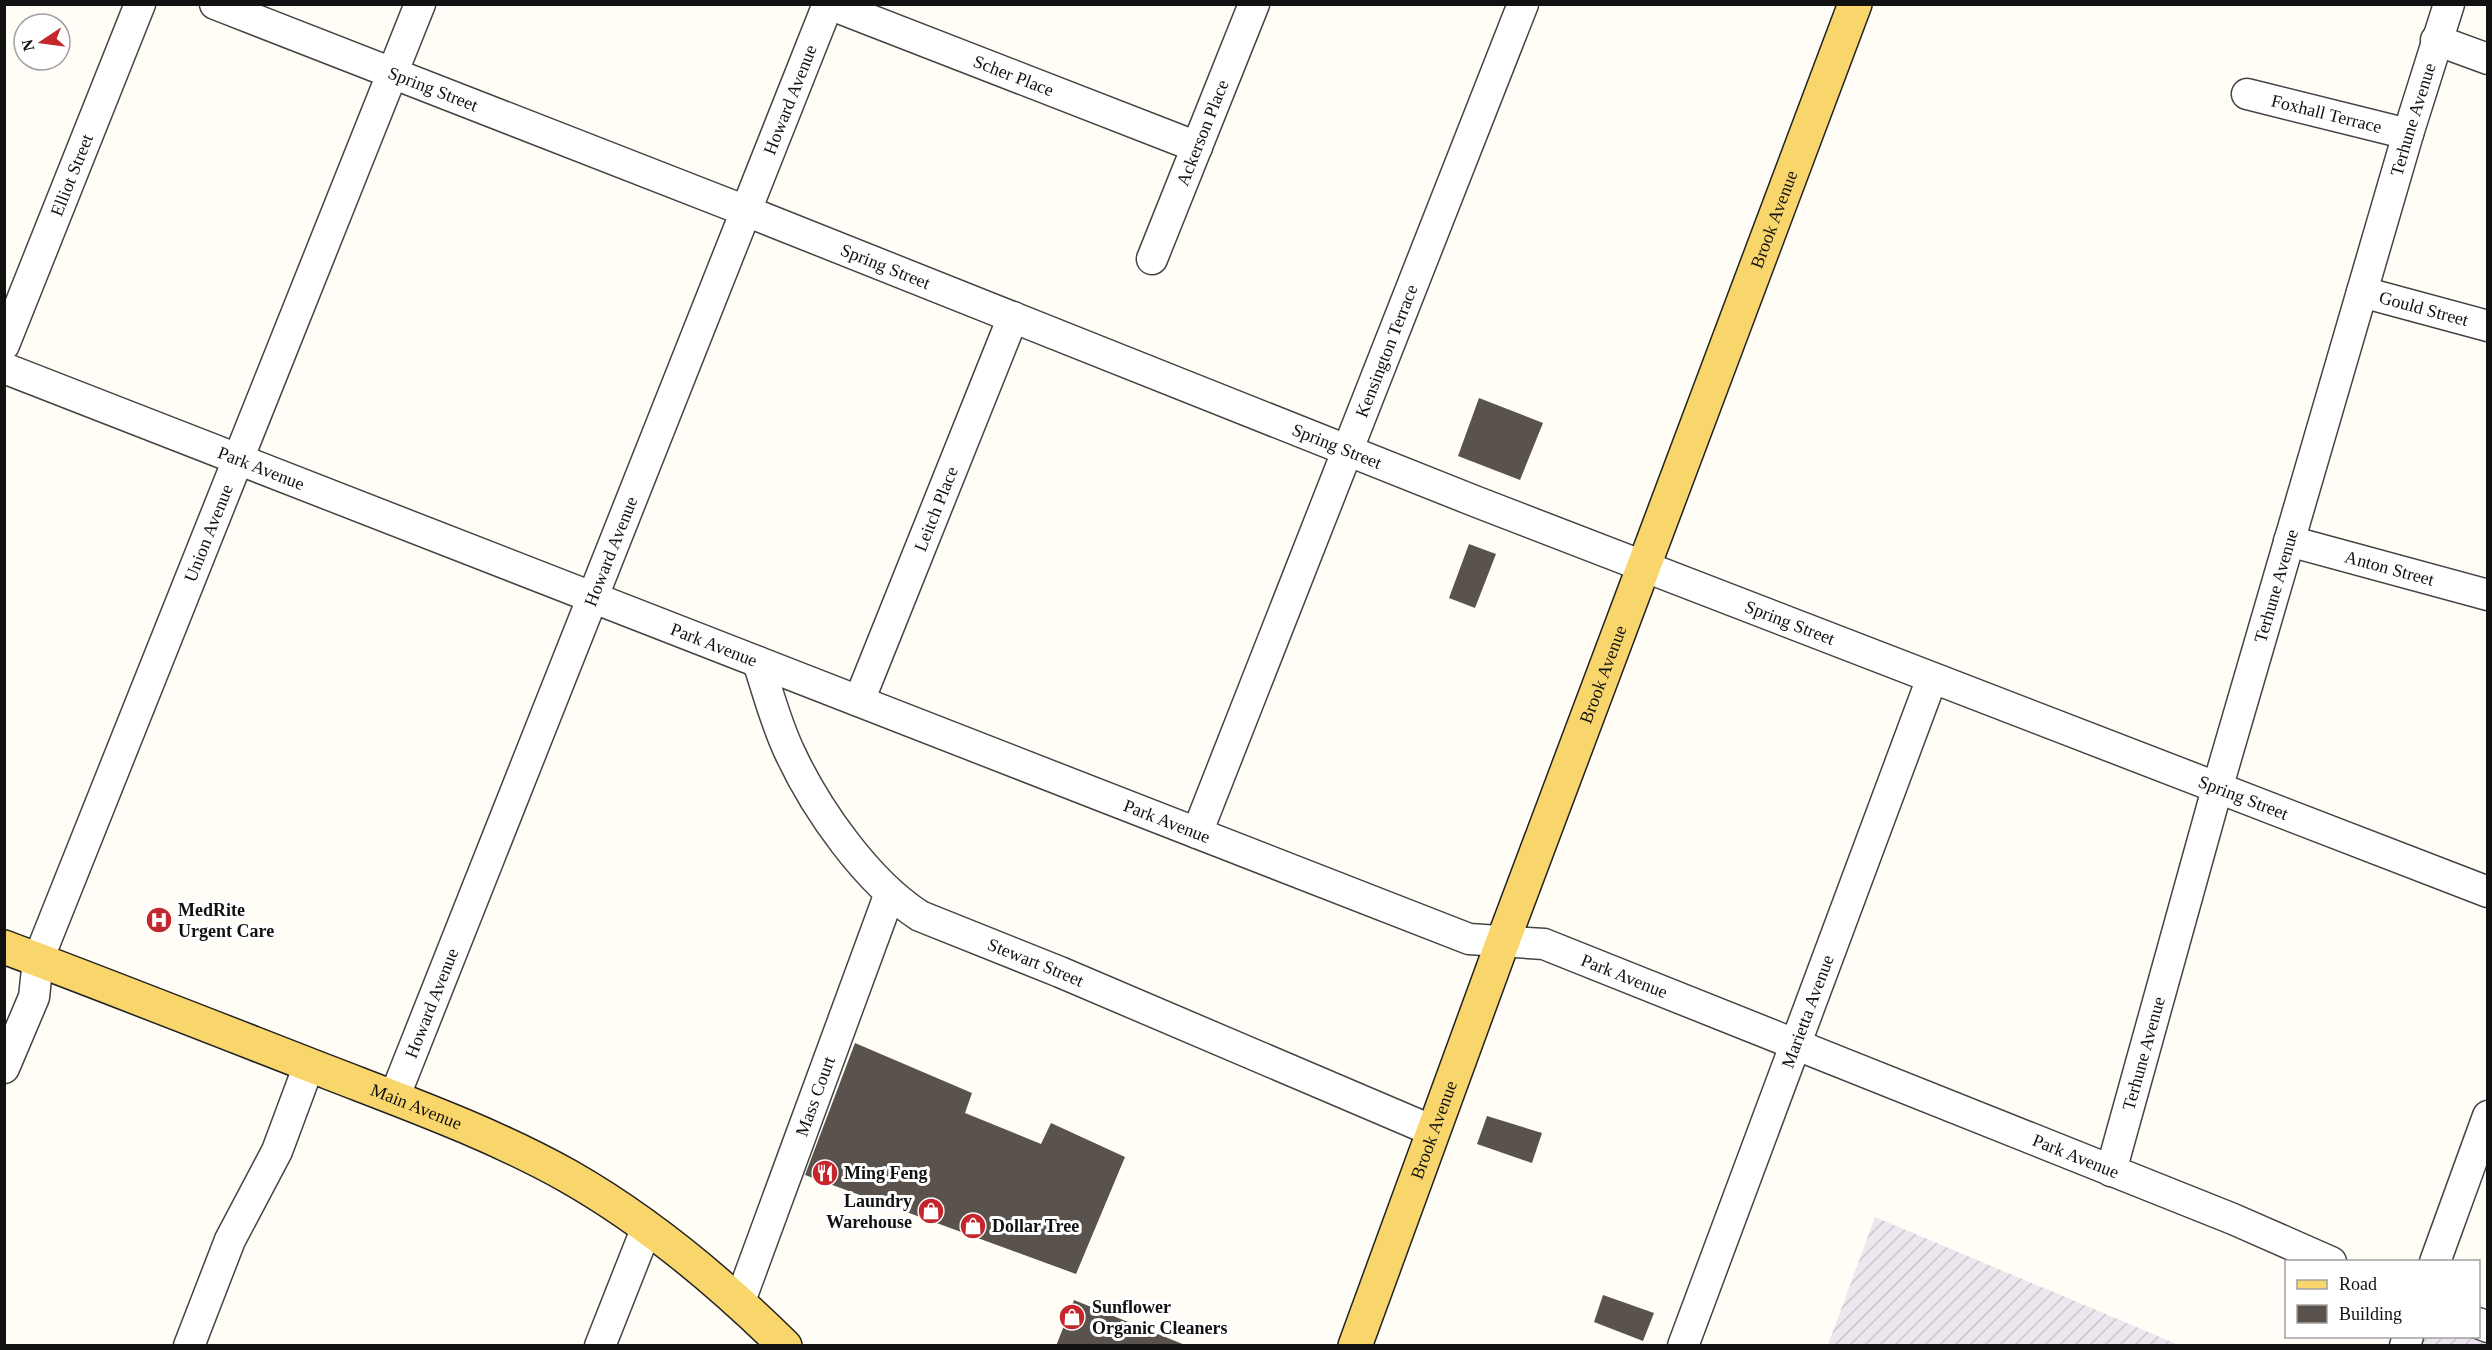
<svg xmlns="http://www.w3.org/2000/svg" width="2492" height="1350" font-family="Georgia,serif">
<style>
.industrial{fill:url(#industrial-furrows)}
.building{fill:#5a524d}
.lines{fill:none;stroke-linecap:round;stroke-linejoin:round}
.minor-casing{stroke:#444;stroke-width:33}
.major-casing{stroke:#222;stroke-width:36}
.minor{stroke:#fff;stroke-width:30}
.major{stroke:#f9d66b;stroke-width:33}
.labels{text-anchor:middle;stroke-width:6;stroke-linejoin:round;paint-order:stroke}
.street-label{font-size:18px;fill:#111;stroke:#fff}
.poi-label{font-size:18px;font-weight:bold;fill:#111;stroke:#fff;text-anchor:start}
</style>
<defs>
<pattern id="industrial-furrows" width="10" height="10" patternUnits="userSpaceOnUse" patternTransform="scale(1.5)"><rect width="10" height="10" fill="#eee6ef"/><path d="M-1 1l2-2M0 10L10 0M9 11l2-2" fill="none" stroke="#cbc4cc"/></pattern>
</defs>
<rect width="100%" height="100%" fill="#fffdf5"/>
<path class="industrial" d="M 1875,1217 L 2179,1345 L 1828,1345 Z
M 2487,1334 L 2487,1345 L 2401,1346 L 2405,1337 L 2478,1336 Z"/>
<path class="building" d="M 1479,398 L 1543,423 L 1520,480 L 1458,456 Z
M 1469,544 L 1496,554 L 1475,608 L 1449,598 Z
M 855,1043 L 972,1093 L 965,1113 L 1041,1144 L 1051,1123 L 1125,1157 L 1076,1274 L 805,1175 Z
M 1487,1116 L 1542,1133 L 1532,1163 L 1477,1144 Z
M 1603,1295 L 1654,1313 L 1643,1341 L 1594,1322 Z
M 1074,1300 L 1185,1345 L 1185,1346 L 1056,1346 Z"/>
<g class="lines">
<defs>
<g id="minor">
<path id="s1" d="M 215,4 L 746,211 L 1477,502 L 2488,892"/>
<path id="s2" d="M 829,4 L 1197,147"/>
<path d="M 2436,40 L 2488,59"/>
<path id="s3" d="M 2247,94 L 2408,134"/>
<path id="s4" d="M 1152,259 L 1254,4"/>
<path id="s5" d="M 2362,292 L 2488,326"/>
<path id="s6" d="M 4,345 L 140,4"/>
<path id="s7" d="M 4,368 L 1469,939 L 1544,944 L 2233,1219 L 2331,1262"/>
<path id="s8" d="M 2289,541 L 2488,595"/>
<path id="s9" d="M 758,662 C 768,692 776,724 790,753 C 816,809 867,882 920,916 L 1060,972 L 1433,1131"/>
<path id="s10" d="M 859,701 L 1013,317"/>
<path id="s11" d="M 1197,833 L 1523,4"/>
<path id="s12" d="M 4,1068 L 34,997 L 38,960 L 420,4"/>
<path id="s13" d="M 394,1098 L 828,4"/>
<path id="s14" d="M 2111,1171 L 2217,789 L 2408,134 L 2449,4"/>
<path d="M 2435,1262 L 2488,1116"/>
<path id="s15" d="M 740,1301 L 890,893"/>
<path d="M 2478,1323 L 2488,1327"/>
<path d="M 189,1346 L 230,1240 L 277,1151 L 309,1065"/>
<path d="M 600,1346 L 647,1227"/>
<path id="s16" d="M 1683,1346 L 1932,678"/>
<path d="M 2405,1346 L 2408,1336"/>
</g>
<g id="major">
<path id="s17" d="M 4,947 C 113,988 222,1031 330,1073 C 410,1104 493,1134 568,1176 C 649,1222 719,1281 785,1346"/>
<path id="s18" d="M 1355,1346 L 1503,941 L 1855,4"/>
</g>
</defs>
<use href="#minor" class="minor-casing"/>
<use href="#major" class="major-casing"/>
<use href="#minor" class="minor"/>
<use href="#major" class="major"/>
</g>
<defs>
<symbol id="hospital-disc" viewBox="-11 -11 22 22"><circle r="9.5" fill="#c4262e" stroke="#fff"/><path d="M-5-5h3v3.5h4V-5h3V5h-3V1.5h-4V5h-3Z" fill="#fff"/></symbol>
<symbol id="restaurant-disc" viewBox="-11 -11 22 22"><circle r="9.5" fill="#c4262e" stroke="#fff"/><path d="M-5-6h1v4h1v-4h1v4h1v-4h1v5L-1.5 .5V6h-2V.5L-5-1ZM5-6V6H3V1.5H1.5Q1.5-4 5-6Z" fill="#fff"/></symbol>
<symbol id="shop-disc" viewBox="-11 -11 22 22"><circle r="9.5" fill="#c4262e" stroke="#fff"/><path d="M-5-2.5h2.3a2.7 3.5 0 0 1 5.4 0H5L5.5 6h-11ZM-1.5-2.5h3a1.5 2.3 0 0 0-3 0Z" fill="#fff"/></symbol>
</defs>
<g fill-rule="evenodd">
<use href="#hospital-disc" x="144" y="905" width="30" height="30"/>
<use href="#restaurant-disc" x="810" y="1158" width="30" height="30"/>
<use href="#shop-disc" x="916" y="1196" width="30" height="30"/>
<use href="#shop-disc" x="958" y="1211" width="30" height="30"/>
<use href="#shop-disc" x="1057" y="1302" width="30" height="30"/>
</g>
<g class="labels">
<g class="street-label">
<text dy="6" stroke="none"><textPath href="#s2" startOffset="198">Scher Place</textPath></text>
<text dy="6" stroke="none"><textPath href="#s1" startOffset="234">Spring Street</textPath></text>
<text dy="6" stroke="none"><textPath href="#s13" startOffset="1074">Howard Avenue</textPath></text>
<text dy="6" stroke="none"><textPath href="#s3" startOffset="82">Foxhall Terrace</textPath></text>
<text dy="6" stroke="none"><textPath href="#s14" startOffset="1094">Terhune Avenue</textPath></text>
<text dy="6" stroke="none"><textPath href="#s4" startOffset="136">Ackerson Place</textPath></text>
<text dy="6" stroke="none"><textPath href="#s6" startOffset="183">Elliot Street</textPath></text>
<text dy="6" stroke="none"><textPath href="#s18" startOffset="1202">Brook Avenue</textPath></text>
<text dy="6" stroke="none"><textPath href="#s1" startOffset="720">Spring Street</textPath></text>
<text dy="6" stroke="none"><textPath href="#s5" startOffset="64">Gould Street</textPath></text>
<text dy="6" stroke="none"><textPath href="#s11" startOffset="518">Kensington Terrace</textPath></text>
<text dy="6" stroke="none"><textPath href="#s1" startOffset="1206">Spring Street</textPath></text>
<text dy="6" stroke="none"><textPath href="#s7" startOffset="276">Park Avenue</textPath></text>
<text dy="6" stroke="none"><textPath href="#s10" startOffset="207">Leitch Place</textPath></text>
<text dy="6" stroke="none"><textPath href="#s12" startOffset="574">Union Avenue</textPath></text>
<text dy="6" stroke="none"><textPath href="#s13" startOffset="588">Howard Avenue</textPath></text>
<text dy="6" stroke="none"><textPath href="#s8" startOffset="104">Anton Street</textPath></text>
<text dy="6" stroke="none"><textPath href="#s14" startOffset="608">Terhune Avenue</textPath></text>
<text dy="6" stroke="none"><textPath href="#s1" startOffset="1692">Spring Street</textPath></text>
<text dy="6" stroke="none"><textPath href="#s7" startOffset="762">Park Avenue</textPath></text>
<text dy="6" stroke="none"><textPath href="#s18" startOffset="716">Brook Avenue</textPath></text>
<text dy="6" stroke="none"><textPath href="#s1" startOffset="2178">Spring Street</textPath></text>
<text dy="6" stroke="none"><textPath href="#s7" startOffset="1248">Park Avenue</textPath></text>
<text dy="6" stroke="none"><textPath href="#s9" startOffset="432">Stewart Street</textPath></text>
<text dy="6" stroke="none"><textPath href="#s7" startOffset="1734">Park Avenue</textPath></text>
<text dy="6" stroke="none"><textPath href="#s13" startOffset="102">Howard Avenue</textPath></text>
<text dy="6" stroke="none"><textPath href="#s16" startOffset="357">Marietta Avenue</textPath></text>
<text dy="6" stroke="none"><textPath href="#s14" startOffset="122">Terhune Avenue</textPath></text>
<text dy="6" stroke="none"><textPath href="#s15" startOffset="218">Mass Court</textPath></text>
<text dy="6" stroke="none"><textPath href="#s17" startOffset="442">Main Avenue</textPath></text>
<text dy="6" stroke="none"><textPath href="#s18" startOffset="230">Brook Avenue</textPath></text>
<text dy="6" stroke="none"><textPath href="#s7" startOffset="2220">Park Avenue</textPath></text>
</g>
<g class="poi-label">
<text x="178" y="916">MedRite<tspan x="178" dy="21">Urgent Care</tspan></text>
<text x="844" y="1179">Ming Feng</text>
<text x="912" y="1207" text-anchor="end">Laundry<tspan x="912" dy="21">Warehouse</tspan></text>
<text x="992" y="1232">Dollar Tree</text>
<text x="1092" y="1313">Sunflower<tspan x="1092" dy="21">Organic Cleaners</tspan></text>
</g>
</g>
<rect width="2492" height="1350" fill="none" stroke="#111111" stroke-width="12"/>
<rect x="2285" y="1260" width="195" height="78" fill="#ffffff" stroke="#a0a0a0" stroke-width="1.5"/>
<rect x="2297" y="1280" width="30" height="9" fill="#f9d66b" stroke="#a0a0a0" stroke-width="1.5"/>
<text x="2339" y="1290" font-size="18" fill="#111111">Road</text>
<rect x="2297" y="1305" width="30" height="18" fill="#5a524d" stroke="#a0a0a0" stroke-width="1.5"/>
<text x="2339" y="1320" font-size="18" fill="#111111">Building</text>
<g transform="translate(42 42) rotate(257)"><circle r="28" fill="#ffffff" stroke="#a0a0a0" stroke-width="1.5"/>
<path d="M0-4.5L10 22L0 15L-10 22Z" fill="#c4262e"/>
<text y="-9" font-size="16" font-weight="bold" text-anchor="middle" fill="#111111">N</text>
</g>
</svg>
